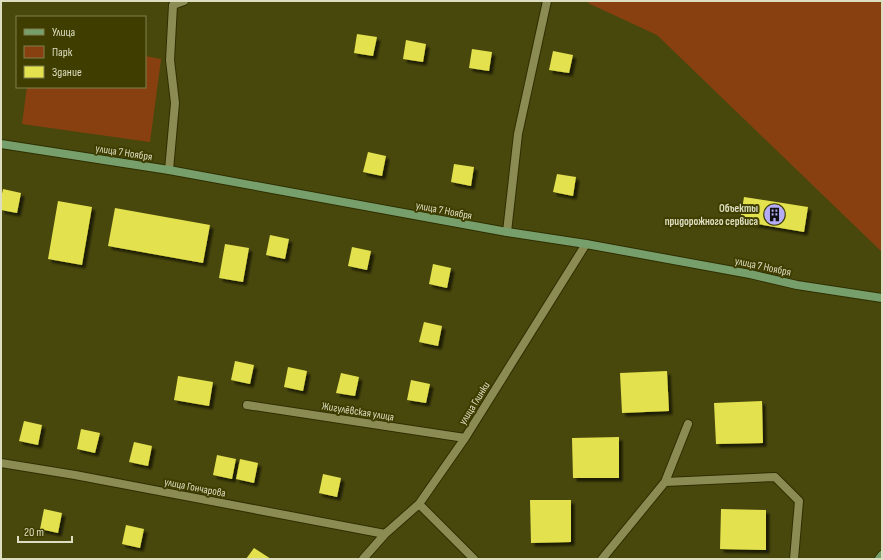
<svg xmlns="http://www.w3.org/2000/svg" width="883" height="560" font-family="'Sofia Sans Condensed',sans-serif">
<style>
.green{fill:#894011}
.building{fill:#e3e14d;filter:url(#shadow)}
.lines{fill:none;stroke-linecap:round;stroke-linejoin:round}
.lane-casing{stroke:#2f2e01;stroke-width:10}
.street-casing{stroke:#2f2e01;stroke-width:10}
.secondary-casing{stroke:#2f2e01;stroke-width:10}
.lane{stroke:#8b8c53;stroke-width:8}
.street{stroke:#8b8c53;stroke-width:8}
.secondary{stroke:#769f6b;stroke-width:8}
.labels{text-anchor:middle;stroke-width:4;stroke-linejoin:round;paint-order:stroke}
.street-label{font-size:11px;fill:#dddec1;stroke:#3f3e00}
.poi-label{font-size:11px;font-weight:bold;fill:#dddec1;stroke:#3f3e00;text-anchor:end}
</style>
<defs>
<filter id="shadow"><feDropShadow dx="3.5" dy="3.5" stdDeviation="1" flood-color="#0009"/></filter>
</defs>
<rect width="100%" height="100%" fill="#49480c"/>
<path class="green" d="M 589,1 L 878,1 L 882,4 L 882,252 L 657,35 L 588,3 Z
M 145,56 L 161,59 L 150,142 L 22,124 L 27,87 L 145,87 Z"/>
<path class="building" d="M 357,34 L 377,37 L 373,56 L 354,53 Z
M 406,40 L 426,44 L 423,62 L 403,59 Z
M 472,49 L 492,52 L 489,71 L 469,68 Z
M 553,51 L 573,55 L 569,73 L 549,70 Z
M 368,152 L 386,156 L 382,176 L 363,172 Z
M 454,164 L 474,167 L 471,186 L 451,182 Z
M 557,174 L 576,177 L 573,196 L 553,192 Z
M 3,189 L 21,193 L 17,213 L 1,210 L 1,198 Z
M 744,197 L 808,207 L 804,232 L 740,221 Z
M 58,201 L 92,207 L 82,265 L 48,259 Z
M 115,208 L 210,225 L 203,263 L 108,246 Z
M 270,235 L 289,239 L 285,259 L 266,255 Z
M 225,244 L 249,248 L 243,282 L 219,278 Z
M 352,247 L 371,251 L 367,270 L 348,266 Z
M 433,264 L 451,268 L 447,288 L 429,284 Z
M 424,322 L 442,326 L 438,346 L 419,342 Z
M 235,361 L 254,365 L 250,384 L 231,380 Z
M 288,367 L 307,371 L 303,391 L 284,387 Z
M 667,371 L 669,411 L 622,413 L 620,373 Z
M 341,373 L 359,377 L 355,396 L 336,393 Z
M 178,376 L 213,382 L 209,406 L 174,400 Z
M 411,380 L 430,384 L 426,403 L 407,400 Z
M 762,401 L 763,443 L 716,444 L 714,403 Z
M 24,421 L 42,425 L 38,445 L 19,441 Z
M 81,429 L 100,433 L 95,453 L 77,449 Z
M 619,437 L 619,478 L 573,478 L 572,438 Z
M 134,442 L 152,446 L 148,466 L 129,462 Z
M 217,455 L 236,459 L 232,479 L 213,475 Z
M 240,459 L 258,463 L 254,483 L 236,479 Z
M 323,474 L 341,478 L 337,497 L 319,493 Z
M 530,500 L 571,500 L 571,542 L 531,543 Z
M 44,509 L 62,513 L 58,533 L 40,529 Z
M 721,509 L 766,510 L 766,550 L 720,549 Z
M 126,525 L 144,529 L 140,548 L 122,544 Z
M 254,548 L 271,559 L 246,559 Z"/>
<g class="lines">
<defs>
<path id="lane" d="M 169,170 L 175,103 L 170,60 L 173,5 L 184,1"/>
<path id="street" d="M 507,232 L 518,134 L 547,1
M 247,405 L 465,438
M 1,463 L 75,475 L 385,534
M 665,482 L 775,477 L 799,501 L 794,559
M 419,504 L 474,559
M 363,559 L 385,534 L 419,504 L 465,438 L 586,244
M 602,559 L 665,482 L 688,424"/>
<path id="secondary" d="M 1,144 L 169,170 L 507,232 L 586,244 L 750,274 L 797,285 L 882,298
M 879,559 L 882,555"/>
</defs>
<use href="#lane" class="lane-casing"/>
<use href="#street" class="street-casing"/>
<use href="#secondary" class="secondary-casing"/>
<use href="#lane" class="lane"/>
<use href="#street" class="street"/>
<use href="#secondary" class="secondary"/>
</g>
<defs>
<symbol id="building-disc" viewBox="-11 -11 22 22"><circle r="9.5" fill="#b4acf9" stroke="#3f3e00"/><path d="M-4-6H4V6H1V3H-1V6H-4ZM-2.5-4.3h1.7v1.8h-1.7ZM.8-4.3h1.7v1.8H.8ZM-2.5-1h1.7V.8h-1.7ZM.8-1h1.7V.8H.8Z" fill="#111"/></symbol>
</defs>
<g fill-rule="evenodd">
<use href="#building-disc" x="762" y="202" width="25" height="25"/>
</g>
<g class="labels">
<g class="street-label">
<text transform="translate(124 152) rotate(9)" y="4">улица 7 Ноября</text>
<text transform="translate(444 210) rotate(11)" y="4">улица 7 Ноября</text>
<text transform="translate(763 266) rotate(12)" y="4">улица 7 Ноября</text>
<text transform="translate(474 403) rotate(-58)" y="4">улица Глинки</text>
<text transform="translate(358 411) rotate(9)" y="4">Жигулёвская улица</text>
<text transform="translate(195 487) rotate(11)" y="4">улица Гончарова</text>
</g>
<g class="poi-label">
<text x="758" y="212">Объекты<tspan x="758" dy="13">придорожного сервиса</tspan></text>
</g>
</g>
<rect width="883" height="560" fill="none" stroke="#dddec1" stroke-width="4"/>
<rect x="16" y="16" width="130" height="72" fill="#3f3e00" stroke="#7e7e4d"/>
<rect x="24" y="29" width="20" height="6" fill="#769f6b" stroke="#7e7e4d"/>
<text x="52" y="36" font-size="12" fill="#dddec1">Улица</text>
<rect x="24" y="46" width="20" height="12" fill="#894011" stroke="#7e7e4d"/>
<text x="52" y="56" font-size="12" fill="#dddec1">Парк</text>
<rect x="24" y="66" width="20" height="12" fill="#e3e14d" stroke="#7e7e4d"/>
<text x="52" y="76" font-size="12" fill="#dddec1">Здание</text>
<path d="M18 536v6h54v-6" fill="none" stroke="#dddec1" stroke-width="2"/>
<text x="24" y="536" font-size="12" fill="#dddec1" stroke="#3f3e00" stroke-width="3" paint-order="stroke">20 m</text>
</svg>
